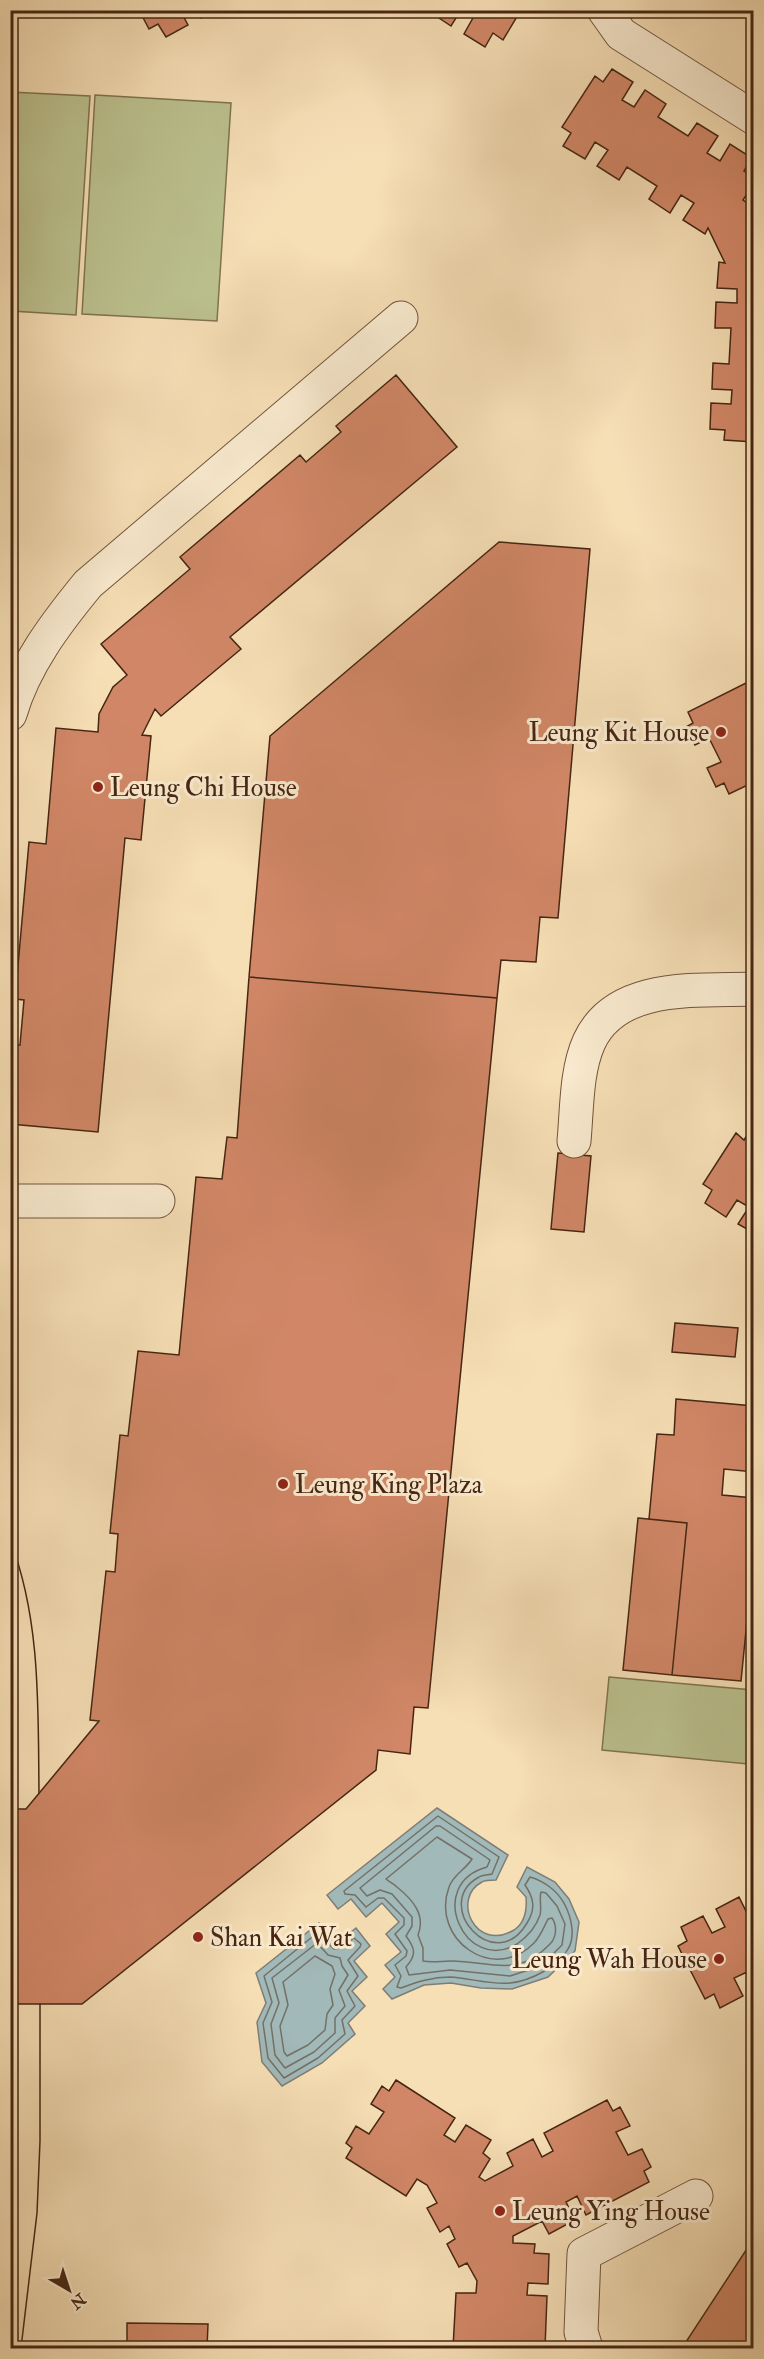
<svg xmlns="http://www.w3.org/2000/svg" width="764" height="2359" font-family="'IM FELL Double Pica',serif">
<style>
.green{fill:#bbc18e;stroke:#807450;stroke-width:1.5}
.water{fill:#a1b9b9;stroke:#7d7e77;stroke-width:1.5}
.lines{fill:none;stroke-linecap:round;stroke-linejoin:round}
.shore{stroke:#747066;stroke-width:1.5}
.building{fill:#d18767;stroke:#462613;stroke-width:1.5}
.minor-casing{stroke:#72543c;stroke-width:35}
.minor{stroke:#f9eacf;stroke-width:33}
.tram{stroke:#462613;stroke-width:1.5}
.poi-dot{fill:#8f2418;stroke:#f9eacf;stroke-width:2}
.labels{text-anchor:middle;stroke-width:6;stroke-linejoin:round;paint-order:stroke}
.poi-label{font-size:26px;fill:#462613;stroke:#f9eacf;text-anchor:start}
</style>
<rect width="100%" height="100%" fill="#f6deb5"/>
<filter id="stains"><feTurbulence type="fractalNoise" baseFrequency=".00333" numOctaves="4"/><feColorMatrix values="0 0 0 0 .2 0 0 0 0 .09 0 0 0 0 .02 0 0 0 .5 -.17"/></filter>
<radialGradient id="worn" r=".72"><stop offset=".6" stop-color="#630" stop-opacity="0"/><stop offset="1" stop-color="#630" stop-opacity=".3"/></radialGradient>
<path class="green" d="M 10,92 L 90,96 L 76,315 L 11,311 Z
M 95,95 L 231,103 L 217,321 L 82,314 Z
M 609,1677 L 753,1690 L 748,1764 L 602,1750 Z"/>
<path class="water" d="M 437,1808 L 508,1855 L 496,1880 C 492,1880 485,1880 482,1882 C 451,1898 475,1953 514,1930 C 526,1922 527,1909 526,1897 L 517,1887 L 527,1867 L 555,1882 L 569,1899 L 579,1922 L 575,1951 L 548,1977 L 512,1989 L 481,1988 L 451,1983 L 424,1985 L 392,1999 L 383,1989 L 395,1977 L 385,1965 L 401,1952 L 386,1934 L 399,1922 L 382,1903 L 366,1917 L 351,1899 L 338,1909 L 327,1895 Z
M 319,1923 L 336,1944 L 356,1928 L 370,1946 L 354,1961 L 367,1977 L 352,1991 L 365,2006 L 348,2023 L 355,2034 L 322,2063 L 282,2086 L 262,2062 L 257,2022 L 266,2003 L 256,1973 Z"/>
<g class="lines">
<path class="shore" d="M 438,1816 L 499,1857 L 492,1874 C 488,1875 482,1875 479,1877 C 430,1904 495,1978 527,1923 C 536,1909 534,1898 525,1885 L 530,1877 C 544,1881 558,1891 565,1905 C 571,1917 576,1936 568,1949 C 558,1967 530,1981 510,1983 C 490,1985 470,1978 450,1977 C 432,1977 417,1982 401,1988 L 397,1987 L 401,1976 L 395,1965 L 406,1956 L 407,1951 L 395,1934 L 404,1925 L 404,1918 L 384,1898 L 378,1898 L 366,1907 L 355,1895 L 345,1894 L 344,1891 Z
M 436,1826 L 440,1826 L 490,1860 L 487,1867 C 424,1884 465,1975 517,1944 C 527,1937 536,1927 540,1915 C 542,1908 539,1899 541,1892 L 546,1893 L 557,1906 L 565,1924 L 562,1945 L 541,1966 L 510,1976 L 450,1970 L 409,1975 L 406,1967 C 417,1955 415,1948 406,1936 L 412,1926 L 412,1917 L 392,1894 L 380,1890 L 367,1896 L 360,1888 Z
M 437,1837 L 472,1859 C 466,1869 453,1875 449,1887 C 430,1940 494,1984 534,1943 C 540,1937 544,1927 548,1919 L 552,1918 C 557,1925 557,1937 550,1944 C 517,1979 491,1961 451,1961 C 441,1961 432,1963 423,1961 L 423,1948 L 418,1935 C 426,1915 413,1900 397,1887 C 393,1883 389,1882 386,1879 Z
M 317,1933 L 334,1949 L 340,1948 L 354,1938 L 361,1944 L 360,1947 L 348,1960 L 358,1976 L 347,1991 L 355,2006 L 342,2020 L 345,2034 L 318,2058 L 284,2078 L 268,2058 L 263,2023 L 272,2002 L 264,1976 Z
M 317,1943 L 328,1955 L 340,1958 L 342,1966 L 348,1975 L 339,1990 L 345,2006 L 335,2018 L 335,2033 L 314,2052 L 285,2068 L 275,2055 L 271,2024 L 279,2003 L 272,1978 Z
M 315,1956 L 332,1966 L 335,1974 L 330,1989 L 333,2005 L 327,2014 L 325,2030 L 308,2045 L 287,2056 L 284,2052 L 280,2026 L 288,2005 L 283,1982 Z"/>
</g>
<path class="building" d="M 139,10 L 180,10 L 188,25 L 166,37 L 158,24 L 149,29 Z
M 197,10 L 214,10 L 201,18 Z
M 431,10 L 461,10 L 451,26 L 430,12 Z
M 465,10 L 521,10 L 503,40 L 493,33 L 485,47 L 464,34 L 474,16 Z
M 612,69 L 633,82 L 622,100 L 634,107 L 645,90 L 666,104 L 658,117 L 688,136 L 697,123 L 718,136 L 707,153 L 720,161 L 730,144 L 752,158 L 744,171 L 754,177 L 754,183 L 743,200 L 749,204 L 754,201 L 754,442 L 724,440 L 725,430 L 710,429 L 711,403 L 731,404 L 732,390 L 712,389 L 713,363 L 729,364 L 731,328 L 715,328 L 716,302 L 737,303 L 737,289 L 717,288 L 719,262 L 725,263 L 708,228 L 705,234 L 683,220 L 694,203 L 681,195 L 670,213 L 649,199 L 657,186 L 627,167 L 619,180 L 597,166 L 608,150 L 595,142 L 585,159 L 563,146 L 571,133 L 562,127 L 595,76 L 603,82 Z
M 396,375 L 457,447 L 230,637 L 241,649 L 161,716 L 155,709 L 142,735 L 151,736 L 141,840 L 125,838 L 98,1132 L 10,1124 L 10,1049 L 11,1045 L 20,1045 L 24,1000 L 15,999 L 29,842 L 46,844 L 56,728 L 98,732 L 99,714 L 113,687 L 127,675 L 101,644 L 190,569 L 180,557 L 300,455 L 306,462 L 341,432 L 336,426 Z
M 499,542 L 590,549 L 558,918 L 540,917 L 536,962 L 501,960 L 497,998 L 249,977 L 270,736 Z
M 752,680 L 754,683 L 754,782 L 729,794 L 724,783 L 716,787 L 707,768 L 721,762 L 709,738 L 695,745 L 686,727 L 693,723 L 688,712 Z
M 249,977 L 497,998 L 428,1708 L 414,1707 L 410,1754 L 378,1750 L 376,1770 L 82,2004 L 10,2004 L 10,1809 L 26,1809 L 99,1721 L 90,1720 L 106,1571 L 115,1572 L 118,1534 L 110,1533 L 120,1435 L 128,1436 L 138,1351 L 179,1355 L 196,1177 L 222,1179 L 227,1137 L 237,1138 Z
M 753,1126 L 754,1127 L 754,1233 L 738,1224 L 749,1207 L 737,1200 L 726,1217 L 705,1203 L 712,1190 L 703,1184 L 736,1133 L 744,1140 Z
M 558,1153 L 591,1156 L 584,1232 L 551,1229 Z
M 675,1323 L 738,1328 L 735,1357 L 672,1352 Z
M 676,1399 L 754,1406 L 754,1472 L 724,1469 L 722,1495 L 754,1498 L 754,1550 L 741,1681 L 672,1675 L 687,1523 L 649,1519 L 657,1434 L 674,1435 Z
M 638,1518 L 687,1523 L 672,1675 L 623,1670 Z
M 739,1897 L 746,1911 L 754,1908 L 754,1984 L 747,1972 L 734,1978 L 743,1996 L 720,2008 L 714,1994 L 705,1999 L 678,1946 L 687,1941 L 681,1927 L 703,1916 L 712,1933 L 725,1927 L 716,1909 Z
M 396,2080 L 455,2118 L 444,2135 L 455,2142 L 466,2125 L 491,2140 L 483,2153 L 490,2159 L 479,2177 L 485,2181 L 513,2166 L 507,2153 L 533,2139 L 542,2157 L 553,2151 L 544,2133 L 607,2100 L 613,2111 L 620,2107 L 630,2126 L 616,2132 L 628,2155 L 642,2149 L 651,2167 L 644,2171 L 649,2182 L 586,2215 L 577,2196 L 566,2202 L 575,2220 L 549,2234 L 542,2221 L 513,2236 L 513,2243 L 535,2244 L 534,2253 L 549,2254 L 548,2284 L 528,2283 L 527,2295 L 547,2296 L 545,2348 L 453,2348 L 456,2293 L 476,2293 L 477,2281 L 467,2263 L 459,2267 L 447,2244 L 455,2239 L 449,2226 L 440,2232 L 427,2208 L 437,2203 L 427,2185 L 417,2179 L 406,2196 L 346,2158 L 352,2148 L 346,2143 L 356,2126 L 369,2134 L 384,2112 L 371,2104 L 382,2086 L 389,2091 Z
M 754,2238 L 754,2340 L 748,2348 L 682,2348 Z
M 127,2323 L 208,2324 L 207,2348 L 127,2348 Z"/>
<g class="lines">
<defs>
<path id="minor" d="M 604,10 L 621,34 L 754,118
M 10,714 C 24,665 56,623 88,584 L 401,318
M 574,1141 C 577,1109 576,1071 589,1042 C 616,982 699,991 754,989
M 10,1201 L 158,1201
M 586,2348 L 581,2332 L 584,2254 L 696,2196"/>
</defs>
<use href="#minor" class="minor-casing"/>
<use href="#minor" class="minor"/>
<path class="tram" d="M 10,1540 C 41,1619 38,1709 39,1793
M 10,1659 L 14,1696 L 14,1809
M 10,2247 L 15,2176 L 15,2004
M 21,2348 L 37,2213 L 40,2141 L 40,2004"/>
</g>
<g class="poi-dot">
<circle cx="721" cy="732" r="6"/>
<circle cx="98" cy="787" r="6"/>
<circle cx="283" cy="1484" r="6"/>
<circle cx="198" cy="1937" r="6"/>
<circle cx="719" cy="1959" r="6"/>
<circle cx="500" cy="2211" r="6"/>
</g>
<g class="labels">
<g class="poi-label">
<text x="709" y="741" text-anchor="end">Leung Kit House</text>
<text x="110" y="796">Leung Chi House</text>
<text x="295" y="1493">Leung King Plaza</text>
<text x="210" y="1946">Shan Kai Wat</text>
<text x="707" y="1968" text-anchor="end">Leung Wah House</text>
<text x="512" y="2220">Leung Ying House</text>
</g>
</g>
<rect width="764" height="2359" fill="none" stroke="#f6deb5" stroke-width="36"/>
<rect x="12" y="12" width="740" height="2335" fill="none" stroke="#462613" stroke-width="3"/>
<rect x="18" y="18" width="728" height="2323" fill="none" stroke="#462613" stroke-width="1.5"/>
<g transform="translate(69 2290) rotate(141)" stroke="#f9eacf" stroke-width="4.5" paint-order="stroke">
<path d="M0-4.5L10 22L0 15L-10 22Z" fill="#462613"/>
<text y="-9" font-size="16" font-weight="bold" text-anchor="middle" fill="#462613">N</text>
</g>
<rect width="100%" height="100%" filter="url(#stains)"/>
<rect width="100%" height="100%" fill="url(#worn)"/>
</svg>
